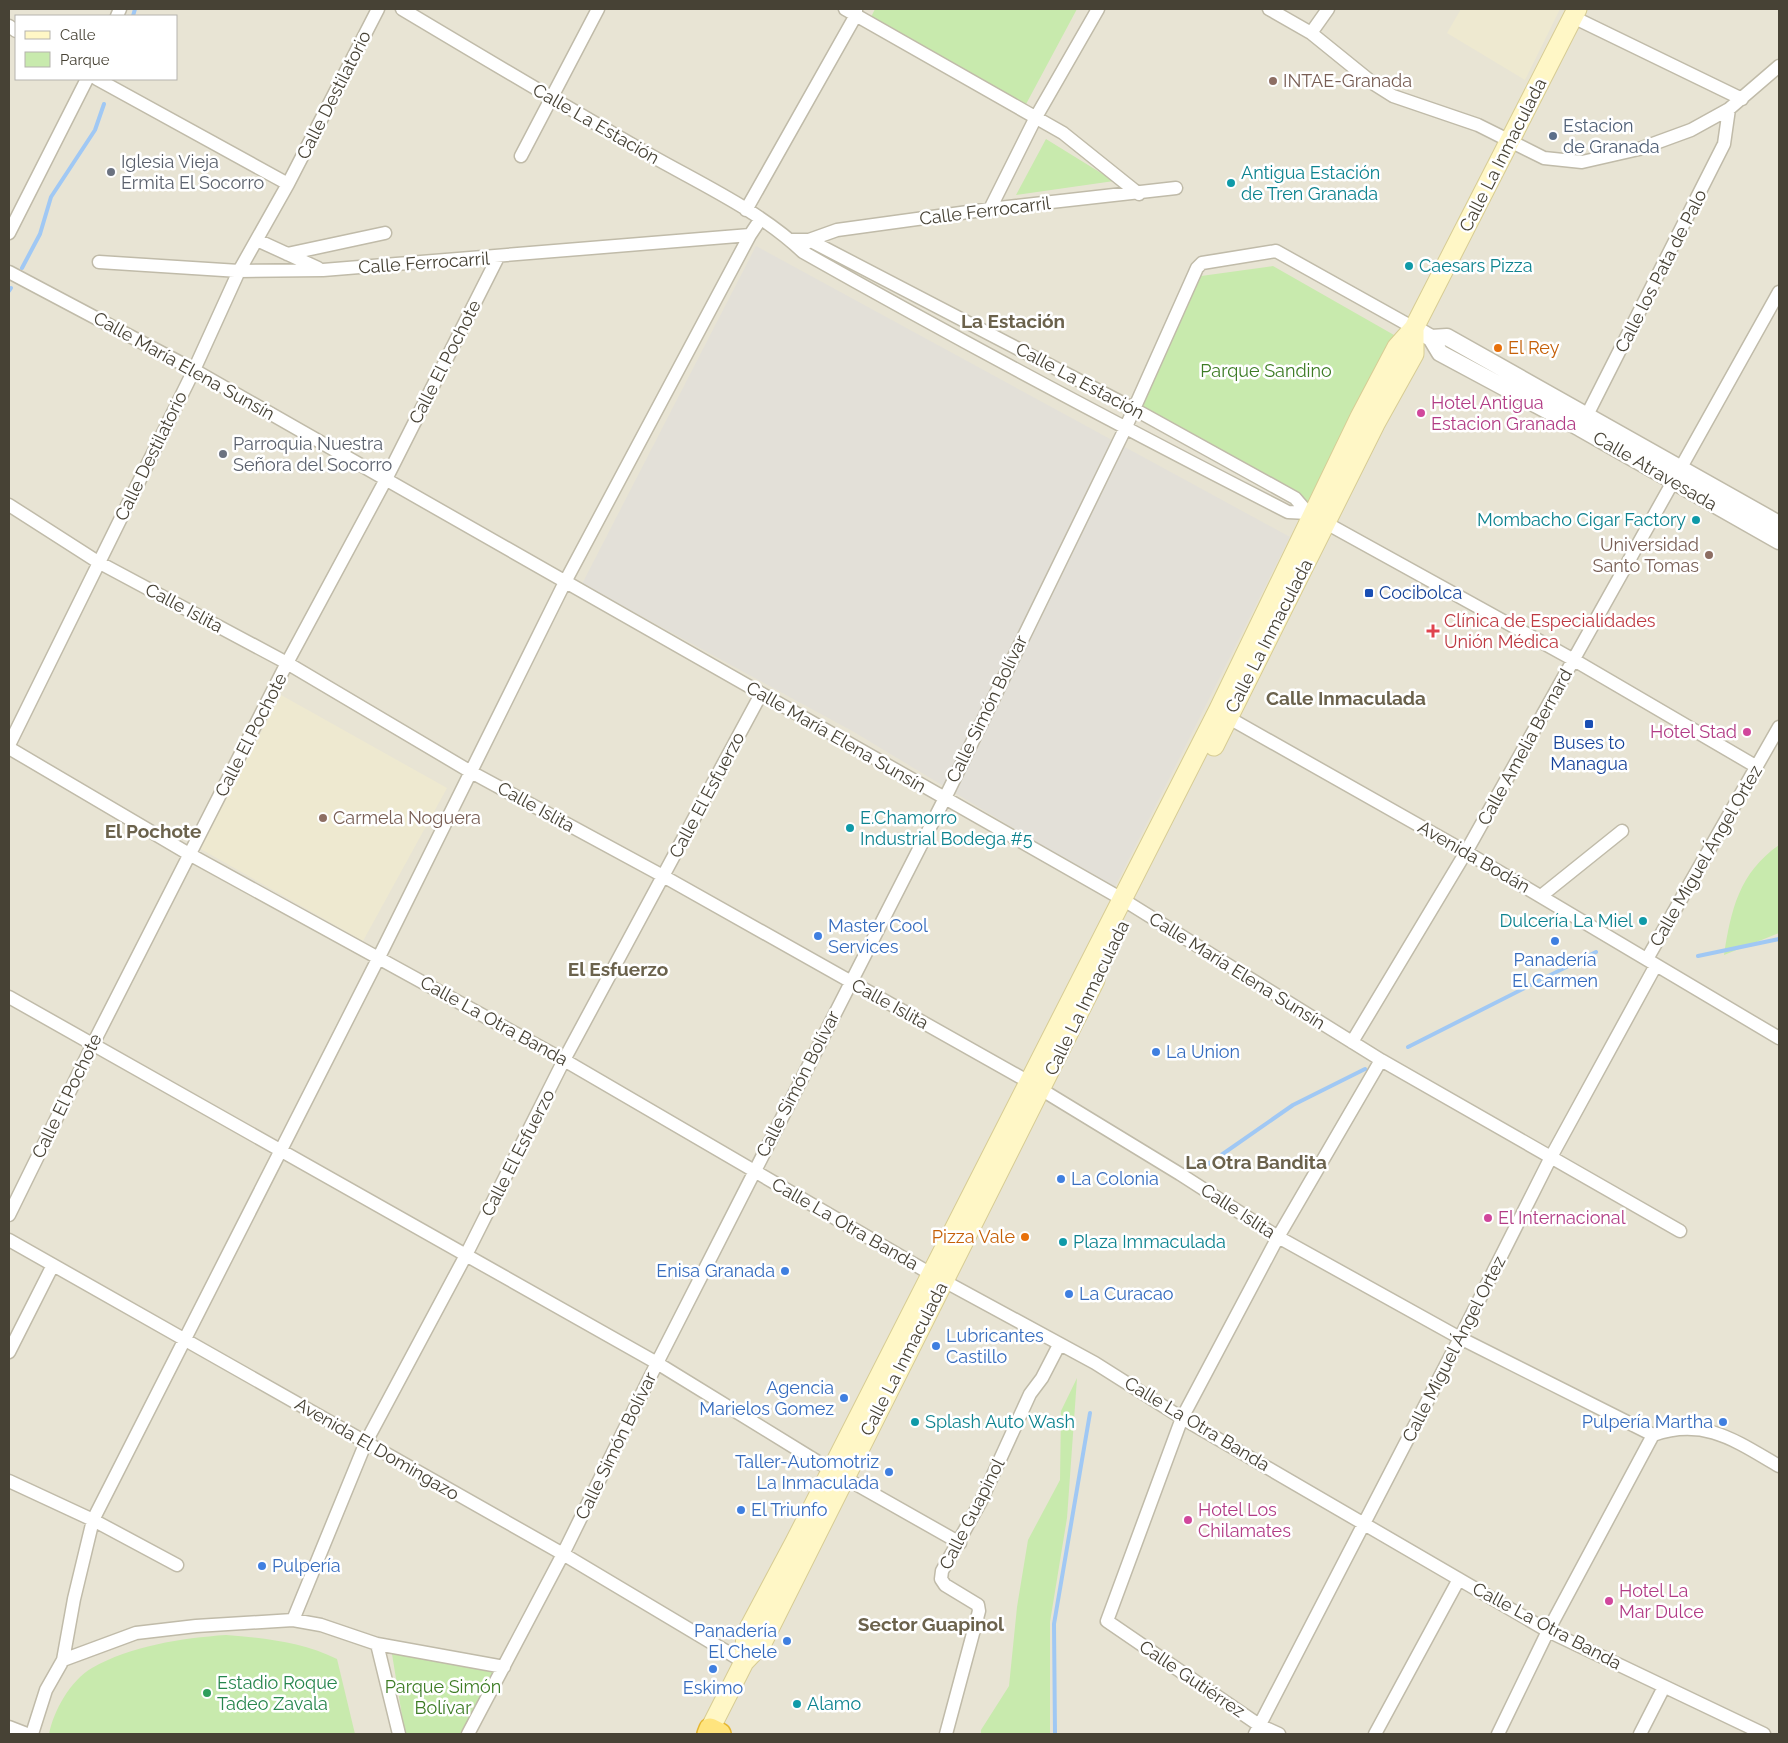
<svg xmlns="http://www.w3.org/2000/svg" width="1788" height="1743" font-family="Raleway,sans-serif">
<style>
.residential{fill:#e8e4d4;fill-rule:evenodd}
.industrial{fill:#e3e0d8}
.education{fill:#eee9d0}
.green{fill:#c8eaad}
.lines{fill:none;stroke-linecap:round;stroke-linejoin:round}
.stream{stroke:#a0c8f4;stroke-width:4}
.minor-casing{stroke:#c0bba9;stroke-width:15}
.tertiary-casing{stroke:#c0bba9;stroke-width:19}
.secondary-casing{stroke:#d7cc94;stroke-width:21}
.trunk-casing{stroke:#e5b630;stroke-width:24}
.minor{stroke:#fff;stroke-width:12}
.tertiary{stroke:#fff;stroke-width:16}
.secondary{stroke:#fff7c6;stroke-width:19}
.trunk{stroke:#ffe47e;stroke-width:21}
.education-dot{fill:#8d6e63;stroke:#fff;stroke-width:2}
.service-dot{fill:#5c6f8a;stroke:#fff;stroke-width:2}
.worship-dot{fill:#6b7280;stroke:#fff;stroke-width:2}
.culture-dot{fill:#0f9aa8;stroke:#fff;stroke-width:2}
.food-dot{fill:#e8710a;stroke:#fff;stroke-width:2}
.hotel-dot{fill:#d1479c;stroke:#fff;stroke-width:2}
.transit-dot{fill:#1a4fb4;stroke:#fff;stroke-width:2}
.health-dot{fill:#e0444e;stroke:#fff;stroke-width:2}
.shop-dot{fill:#3f7fe0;stroke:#fff;stroke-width:2}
.leisure-dot{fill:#2e9e5b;stroke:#fff;stroke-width:2}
.labels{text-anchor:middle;stroke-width:5;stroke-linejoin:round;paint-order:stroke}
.education-label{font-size:18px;fill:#785e54;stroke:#fff;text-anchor:start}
.street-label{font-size:18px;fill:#474235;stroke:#fff}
.service-label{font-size:18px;fill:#4e5e75;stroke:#fff;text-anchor:start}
.worship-label{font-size:18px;fill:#5b616d;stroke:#fff;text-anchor:start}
.culture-label{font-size:18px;fill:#0d838f;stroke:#fff;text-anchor:start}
.food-label{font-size:18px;fill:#c56008;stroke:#fff;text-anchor:start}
.park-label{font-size:18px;fill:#3d7c25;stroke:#fff}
.hotel-label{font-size:18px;fill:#b23c85;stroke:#fff;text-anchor:start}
.transit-label{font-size:18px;fill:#164399;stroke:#fff;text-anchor:start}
.health-label{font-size:18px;fill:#be3a42;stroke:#fff;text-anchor:start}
.shop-label{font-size:18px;fill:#366cbe;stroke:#fff;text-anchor:start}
.leisure-label{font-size:18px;fill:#27864d;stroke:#fff;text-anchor:start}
.neighbourhood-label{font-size:19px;font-weight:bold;fill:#6b624c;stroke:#fff}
</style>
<rect width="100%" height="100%" fill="#f4f1e7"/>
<path class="residential" d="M 9,9 L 1779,9 L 1779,1734 L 9,1734 ZM 16,16 L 176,16 L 176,79 L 16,79 Z"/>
<path class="industrial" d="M 756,246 L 1290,537 L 1114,889 L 854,732 L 582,584 Z"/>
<path class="education" d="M 1461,9 L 1560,9 L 1525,80 L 1447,33 Z
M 281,695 L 447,788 L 363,941 L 199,848 Z"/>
<path class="green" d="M 875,9 L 1077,9 L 1025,106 L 869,21 Z
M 1046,139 L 1114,181 L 1016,195 Z
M 1273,266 L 1394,335 L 1311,503 L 1139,412 L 1201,276 Z
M 1779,845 L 1779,933 L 1724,955 C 1731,910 1739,873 1779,845 Z
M 1077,1378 L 1067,1518 L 1050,1622 L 1050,1734 L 981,1734 L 981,1730 L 1009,1686 L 1017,1607 L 1028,1540 L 1060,1480 L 1061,1411 Z
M 226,1635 C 264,1638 302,1642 337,1659 L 355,1734 L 49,1734 C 54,1710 70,1681 92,1668 C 130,1646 182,1638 226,1635 Z
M 392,1654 L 501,1668 L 467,1734 L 405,1734 Z"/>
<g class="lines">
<path class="stream" d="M 133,16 L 135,9
M 22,268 L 40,234 L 51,197 L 95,130 L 104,104
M 9,291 L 11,288
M 1698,956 L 1779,939
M 1408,1047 L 1596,952
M 1204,1167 L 1293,1105 L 1365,1069
M 1055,1734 L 1054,1624 L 1090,1413"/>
<defs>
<path id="minor" d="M 402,9 C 484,58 566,107 650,155 C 701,184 760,211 803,252 C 962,342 1124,428 1288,512 L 1308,513 L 1326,523 L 1574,660 L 1757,767
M 845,9 L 1063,133 L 1139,194
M 1269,9 L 1311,33 L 1374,84 L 1393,96 L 1478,125 L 1544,158 L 1582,162 L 1639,149 L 1691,130 L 1729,109 L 1779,66
M 117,16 L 120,9
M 1573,17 L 1742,99
M 9,26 L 16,31
M 1311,33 L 1328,9
M 97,79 L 288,184
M 521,156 L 598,9
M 990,209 L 1036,117 L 1098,9
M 746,210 L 856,15 L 856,9
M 9,233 L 87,79
M 257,240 L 318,268
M 790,240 L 809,240 L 1134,409 L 1295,498 L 1308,513
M 807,243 L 809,240 L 837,230 L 990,209 L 1176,188
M 287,254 L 385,233
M 99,262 L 239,271 L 323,270 L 750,235
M 9,272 L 194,370 L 1122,899 L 1381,1060 L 1680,1231
M 1583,423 L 1724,144 L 1729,109
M 9,505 L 98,562 L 287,663 L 471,772 L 663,876 L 1029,1082 L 1180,1174 L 1278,1237 L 1460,1338 L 1653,1435 C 1704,1417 1736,1441 1779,1466
M 1222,714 L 1466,852 L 1779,1038
M 9,745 L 194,370 L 239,271 L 288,184 L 378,9
M 9,748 L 189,854 L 564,1060 L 931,1274 L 1095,1363 L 1182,1418 L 1548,1631 L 1764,1734
M 1541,896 L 1622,831
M 1647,959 L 1779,727
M 9,997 L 657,1363 L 831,1470 L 960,1543
M 1352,1042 L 1466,852 L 1779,292
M 9,1215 L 93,1044 L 287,663 L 385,481 L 498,257
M 9,1240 L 563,1554 L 744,1662
M 9,1352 L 53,1265
M 9,1481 L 93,1520 L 177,1565
M 293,1620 L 366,1442 L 466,1255 L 564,1060 L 761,694
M 377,1644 L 399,1734
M 63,1660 L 136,1633 L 196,1626 L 293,1620 L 321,1625 L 377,1644 L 504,1667
M 9,1727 L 27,1734
M 32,1734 L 46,1690 L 63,1660 L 74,1599 L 93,1520 L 379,957 L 565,582 L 750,235 L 760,220
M 468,1734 L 563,1554 L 657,1363 L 945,798 L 1125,429 L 1197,268 L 1202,263 L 1276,251 L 1414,328
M 946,1734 L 979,1611 L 978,1605 L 945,1585 L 941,1579 L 942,1571 L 981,1501 L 1030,1394 L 1042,1378 L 1059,1345
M 1255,1734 L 1460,1338 L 1551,1157 L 1656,965
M 1279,1734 L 1259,1725 L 1107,1621 L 1182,1418 L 1278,1237 L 1381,1060
M 1375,1734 L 1459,1579
M 1498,1734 L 1548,1631 L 1653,1435
M 1640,1734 L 1664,1687"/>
<path id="tertiary" d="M 1414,328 L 1431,338 L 1440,353 L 1580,428 L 1779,541
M 1431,338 L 1447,337 L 1779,524"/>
<path id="secondary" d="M 1214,746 L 1375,424 L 1414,354 L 1414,328
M 744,1662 L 746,1634 L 795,1542 L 1218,711 L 1360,417 L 1397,347 L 1414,328 L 1577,9
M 710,1729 L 744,1662 L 762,1643 L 1095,980"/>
<path id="trunk" d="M 708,1734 L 710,1729 L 720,1734"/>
</defs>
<use href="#minor" class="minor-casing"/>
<use href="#tertiary" class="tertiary-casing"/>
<use href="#secondary" class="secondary-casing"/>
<use href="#trunk" class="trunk-casing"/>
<use href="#minor" class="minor"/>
<use href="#tertiary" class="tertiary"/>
<use href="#secondary" class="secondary"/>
<use href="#trunk" class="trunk"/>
</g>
<g class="education-dot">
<circle cx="1273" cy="81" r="5"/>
<circle cx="1709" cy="555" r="5"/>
<circle cx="323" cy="818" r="5"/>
</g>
<circle class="service-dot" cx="1553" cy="136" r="5"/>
<g class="worship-dot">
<circle cx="111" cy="172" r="5"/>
<circle cx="223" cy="454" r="5"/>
</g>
<g class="culture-dot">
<circle cx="1231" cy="183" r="5"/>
<circle cx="1409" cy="266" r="5"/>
<circle cx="1696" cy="520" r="5"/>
<circle cx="850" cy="828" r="5"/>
<circle cx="1643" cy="921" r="5"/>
<circle cx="1063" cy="1242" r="5"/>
<circle cx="915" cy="1422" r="5"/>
<circle cx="797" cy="1704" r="5"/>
</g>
<g class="food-dot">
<circle cx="1498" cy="348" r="5"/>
<circle cx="1025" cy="1237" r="5"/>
</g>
<g class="hotel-dot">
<circle cx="1421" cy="413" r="5"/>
<circle cx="1747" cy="732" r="5"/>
<circle cx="1488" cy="1218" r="5"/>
<circle cx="1188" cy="1520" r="5"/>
<circle cx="1609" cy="1601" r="5"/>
</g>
<g class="transit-dot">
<rect x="1364" y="588" width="10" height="10" rx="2.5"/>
<rect x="1584" y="719" width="10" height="10" rx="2.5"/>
</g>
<path class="health-dot" d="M1430.5 623.5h5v5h5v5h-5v5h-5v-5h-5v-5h5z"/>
<g class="shop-dot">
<circle cx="818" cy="936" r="5"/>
<circle cx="1555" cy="941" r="5"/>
<circle cx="1156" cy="1052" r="5"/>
<circle cx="1061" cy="1179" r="5"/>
<circle cx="785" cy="1271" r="5"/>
<circle cx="1069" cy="1294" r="5"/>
<circle cx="936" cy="1346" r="5"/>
<circle cx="844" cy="1398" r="5"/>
<circle cx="1723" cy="1422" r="5"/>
<circle cx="889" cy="1472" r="5"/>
<circle cx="741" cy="1510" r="5"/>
<circle cx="262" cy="1566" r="5"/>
<circle cx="787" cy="1641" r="5"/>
<circle cx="713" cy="1669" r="5"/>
</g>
<circle class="leisure-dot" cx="207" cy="1693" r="5"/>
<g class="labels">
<g class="education-label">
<text x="1283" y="87">INTAE-Granada</text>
<text x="1699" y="551" text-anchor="end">Universidad<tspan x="1699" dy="21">Santo Tomas</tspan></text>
<text x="333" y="824">Carmela Noguera</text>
</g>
<g class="street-label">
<text transform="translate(334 95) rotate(-63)" y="6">Calle Destilatorio</text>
<text transform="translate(596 124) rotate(30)" y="6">Calle La Estación</text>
<text transform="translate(1503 155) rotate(-63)" y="6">Calle La Inmaculada</text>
<text transform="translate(985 211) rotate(-7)" y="6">Calle Ferrocarril</text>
<text transform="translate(424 263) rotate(-4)" y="6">Calle Ferrocarril</text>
<text transform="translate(1661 271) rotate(-63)" y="6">Calle los Pata de Palo</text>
<text transform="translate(445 362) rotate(-63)" y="6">Calle El Pochote</text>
<text transform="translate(184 366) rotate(29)" y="6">Calle María Elena Sunsín</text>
<text transform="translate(1080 381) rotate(28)" y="6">Calle La Estación</text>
<text transform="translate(151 456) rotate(-64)" y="6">Calle Destilatorio</text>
<text transform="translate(1655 471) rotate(30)" y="6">Calle Atravesada</text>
<text transform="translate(184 608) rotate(28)" y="6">Calle Islita</text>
<text transform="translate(1269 636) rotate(-63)" y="6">Calle La Inmaculada</text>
<text transform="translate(987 709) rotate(-64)" y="6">Calle Simón Bolívar</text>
<text transform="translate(251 735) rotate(-63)" y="6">Calle El Pochote</text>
<text transform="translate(836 737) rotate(30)" y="6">Calle María Elena Sunsín</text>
<text transform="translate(1525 747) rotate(-61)" y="6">Calle Amelia Bernard</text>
<text transform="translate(707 795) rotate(-62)" y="6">Calle El Esfuerzo</text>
<text transform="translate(536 807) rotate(29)" y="6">Calle Islita</text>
<text transform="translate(1706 856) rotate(-60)" y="6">Calle Miguel Ángel Ortez</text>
<text transform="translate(1474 857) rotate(30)" y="6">Avenida Bodán</text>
<text transform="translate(1237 971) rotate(32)" y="6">Calle María Elena Sunsín</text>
<text transform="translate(1087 998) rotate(-64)" y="6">Calle La Inmaculada</text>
<text transform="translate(890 1004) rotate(29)" y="6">Calle Islita</text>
<text transform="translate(494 1021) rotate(29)" y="6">Calle La Otra Banda</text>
<text transform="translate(798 1084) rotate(-63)" y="6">Calle Simón Bolívar</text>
<text transform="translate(67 1096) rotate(-64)" y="6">Calle El Pochote</text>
<text transform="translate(518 1153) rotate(-63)" y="6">Calle El Esfuerzo</text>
<text transform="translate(1238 1211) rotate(33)" y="6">Calle Islita</text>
<text transform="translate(845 1224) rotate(30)" y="6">Calle La Otra Banda</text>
<text transform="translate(1454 1349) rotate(-63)" y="6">Calle Miguel Ángel Ortez</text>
<text transform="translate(904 1359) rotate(-63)" y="6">Calle La Inmaculada</text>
<text transform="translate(1197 1424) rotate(31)" y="6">Calle La Otra Banda</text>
<text transform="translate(616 1446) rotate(-64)" y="6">Calle Simón Bolívar</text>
<text transform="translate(377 1449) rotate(30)" y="6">Avenida El Domingazo</text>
<text transform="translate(972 1514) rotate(-63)" y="6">Calle Guapinol</text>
<text transform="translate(1547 1626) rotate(28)" y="6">Calle La Otra Banda</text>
<text transform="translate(1192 1679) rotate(34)" y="6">Calle Gutiérrez</text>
</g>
<g class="service-label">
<text x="1563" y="132">Estacion<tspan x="1563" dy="21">de Granada</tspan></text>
</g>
<g class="worship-label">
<text x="121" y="168">Iglesia Vieja<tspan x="121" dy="21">Ermita El Socorro</tspan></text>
<text x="233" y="450">Parroquia Nuestra<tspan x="233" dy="21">Señora del Socorro</tspan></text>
</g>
<g class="culture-label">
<text x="1241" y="179">Antigua Estación<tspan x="1241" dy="21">de Tren Granada</tspan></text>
<text x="1419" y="272">Caesars Pizza</text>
<text x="1686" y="526" text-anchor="end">Mombacho Cigar Factory</text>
<text x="860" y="824">E.Chamorro<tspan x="860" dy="21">Industrial Bodega #5</tspan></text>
<text x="1633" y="927" text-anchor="end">Dulcería La Miel</text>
<text x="1073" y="1248">Plaza Immaculada</text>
<text x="925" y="1428">Splash Auto Wash</text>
<text x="807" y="1710">Alamo</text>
</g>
<g class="food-label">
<text x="1508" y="354">El Rey</text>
<text x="1015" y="1243" text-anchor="end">Pizza Vale</text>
</g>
<g class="park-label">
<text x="1266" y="377">Parque Sandino</text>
<text x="443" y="1693">Parque Simón<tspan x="443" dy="21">Bolívar</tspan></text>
</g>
<g class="hotel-label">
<text x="1431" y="409">Hotel Antigua<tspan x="1431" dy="21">Estacion Granada</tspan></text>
<text x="1737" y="738" text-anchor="end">Hotel Stad</text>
<text x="1498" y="1224">El Internacional</text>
<text x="1198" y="1516">Hotel Los<tspan x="1198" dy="21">Chilamates</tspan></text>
<text x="1619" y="1597">Hotel La<tspan x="1619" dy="21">Mar Dulce</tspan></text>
</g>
<g class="transit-label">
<text x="1379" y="599">Cocibolca</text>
<text x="1589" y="749" text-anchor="middle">Buses to<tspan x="1589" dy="21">Managua</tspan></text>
</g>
<g class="health-label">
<text x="1444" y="627">Clínica de Especialidades<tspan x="1444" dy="21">Unión Médica</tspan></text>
</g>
<g class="shop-label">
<text x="828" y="932">Master Cool<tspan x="828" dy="21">Services</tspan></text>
<text x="1555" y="966" text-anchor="middle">Panadería<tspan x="1555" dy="21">El Carmen</tspan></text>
<text x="1166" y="1058">La Union</text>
<text x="1071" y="1185">La Colonia</text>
<text x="775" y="1277" text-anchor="end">Enisa Granada</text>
<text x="1079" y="1300">La Curacao</text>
<text x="946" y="1342">Lubricantes<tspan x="946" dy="21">Castillo</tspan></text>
<text x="834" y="1394" text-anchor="end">Agencia<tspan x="834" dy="21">Marielos Gomez</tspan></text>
<text x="1713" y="1428" text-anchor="end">Pulpería Martha</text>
<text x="879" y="1468" text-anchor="end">Taller-Automotriz<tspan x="879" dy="21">La Inmaculada</tspan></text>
<text x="751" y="1516">El Triunfo</text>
<text x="272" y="1572">Pulpería</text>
<text x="777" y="1637" text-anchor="end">Panadería<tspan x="777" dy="21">El Chele</tspan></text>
<text x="713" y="1694" text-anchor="middle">Eskimo</text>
</g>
<g class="leisure-label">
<text x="217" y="1689">Estadio Roque<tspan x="217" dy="21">Tadeo Zavala</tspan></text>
</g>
<g class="neighbourhood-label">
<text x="1013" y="328">La Estación</text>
<text x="1346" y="705">Calle Inmaculada</text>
<text x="153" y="838">El Pochote</text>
<text x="618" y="976">El Esfuerzo</text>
<text x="1256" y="1169">La Otra Bandita</text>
<text x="931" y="1631">Sector Guapinol</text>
</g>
</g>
<rect width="1788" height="1743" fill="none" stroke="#474235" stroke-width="20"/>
<rect x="15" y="15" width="162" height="65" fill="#ffffff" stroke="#b5b3ae"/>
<rect x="25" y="31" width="25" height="8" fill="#fff7c6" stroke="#b5b3ae"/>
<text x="60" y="40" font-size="15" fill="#474235">Calle</text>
<rect x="25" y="52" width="25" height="15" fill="#c8eaad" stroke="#b5b3ae"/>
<text x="60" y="65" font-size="15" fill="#474235">Parque</text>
</svg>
